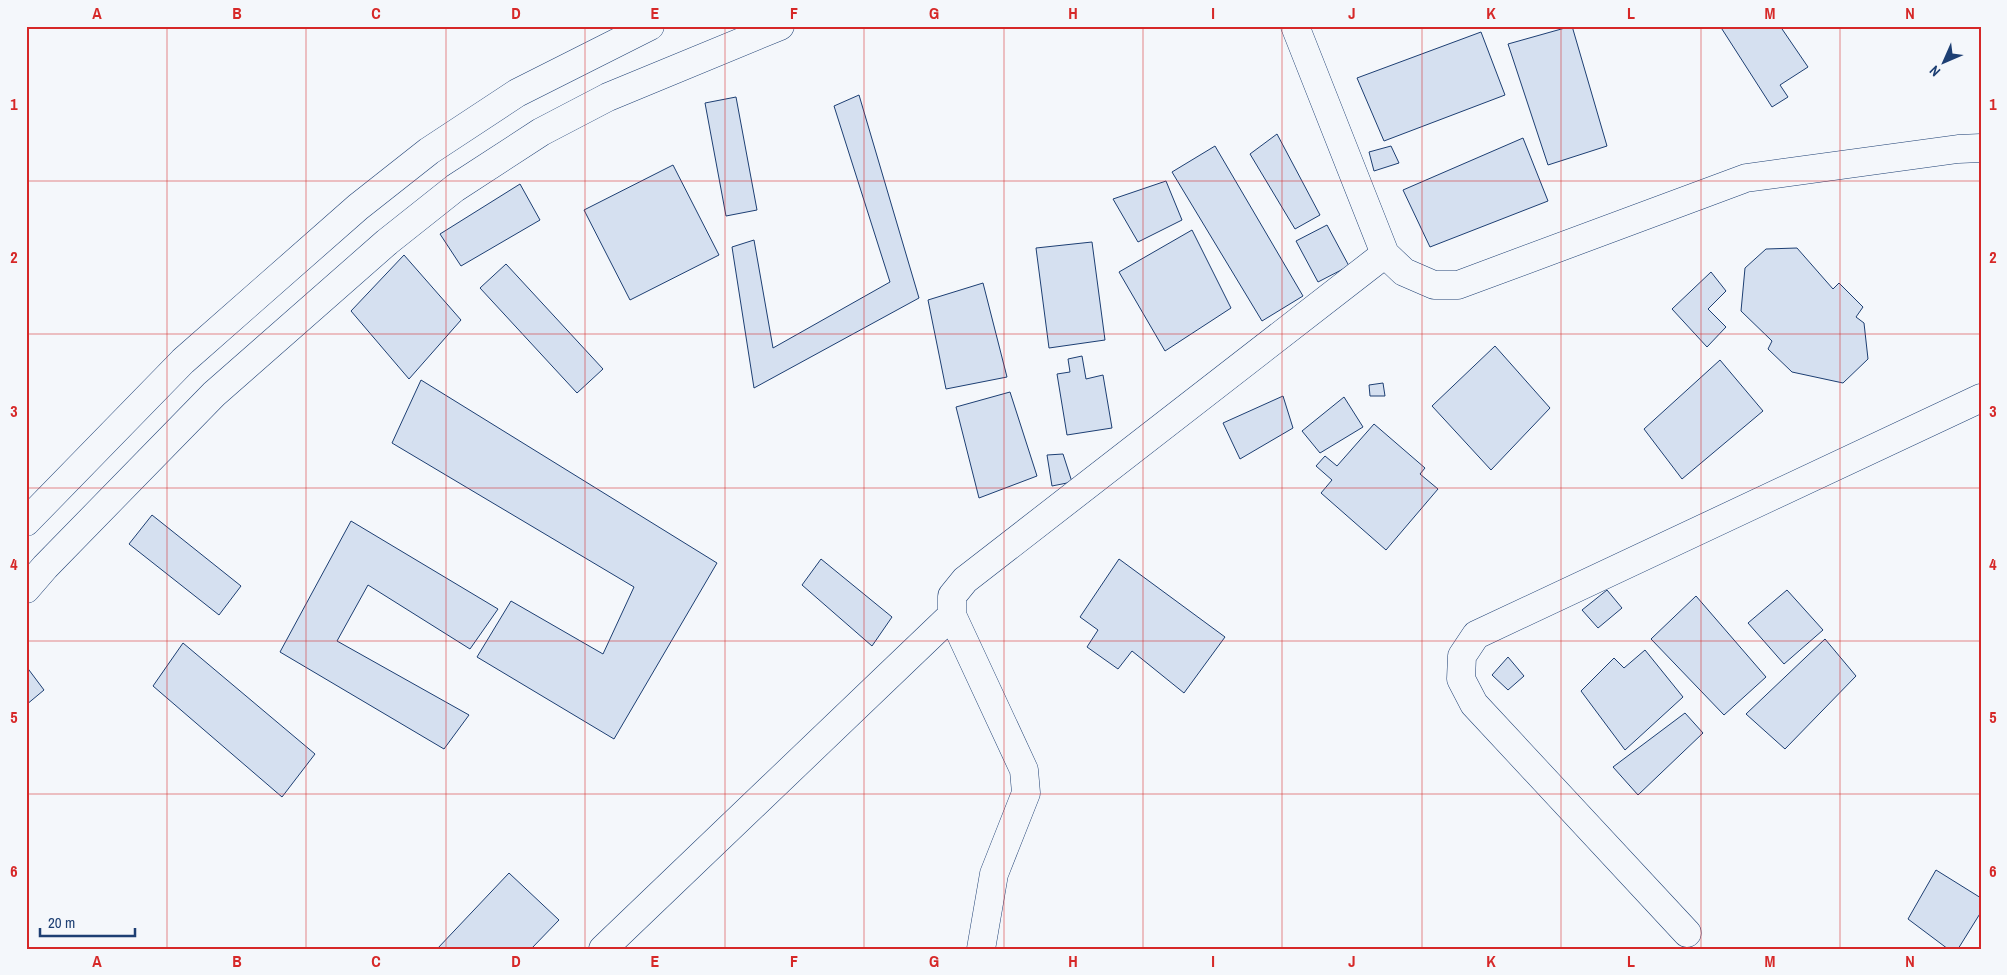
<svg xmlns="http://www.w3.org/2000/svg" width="2007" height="975" font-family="'Archivo Narrow',sans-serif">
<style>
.building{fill:#d5e0f0;stroke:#1d3f73}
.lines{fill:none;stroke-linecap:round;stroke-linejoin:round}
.street-casing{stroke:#1d3f73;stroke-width:29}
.secondary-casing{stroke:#1d3f73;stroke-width:29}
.street{stroke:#f4f7fb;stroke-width:28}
.secondary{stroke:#f4f7fb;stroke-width:28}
.grid{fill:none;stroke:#d62828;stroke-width:1;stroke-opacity:0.55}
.neatline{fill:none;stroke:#d62828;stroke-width:2}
.grid-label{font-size:16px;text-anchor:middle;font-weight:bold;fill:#d62828}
</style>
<rect width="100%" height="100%" fill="#f4f7fb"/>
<path class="building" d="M 1572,26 L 1607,146 L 1548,165 L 1508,44 Z
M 1720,26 L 1780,26 L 1808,67 L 1780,85 L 1788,97 L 1772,107 Z
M 1481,32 L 1505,95 L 1384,141 L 1357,78 Z
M 859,95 L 919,298 L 754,388 L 732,247 L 754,240 L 773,348 L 890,282 L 834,106 Z
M 736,97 L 757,210 L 726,216 L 705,103 Z
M 1277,134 L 1320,215 L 1295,229 L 1250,154 Z
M 1523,138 L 1548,201 L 1430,247 L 1403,190 Z
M 1215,146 L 1303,296 L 1262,321 L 1172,172 Z
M 1391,146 L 1399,163 L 1374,171 L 1369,152 Z
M 673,165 L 719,255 L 630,300 L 584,210 Z
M 1166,181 L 1182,220 L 1138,242 L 1113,199 Z
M 520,184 L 540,220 L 461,266 L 440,234 Z
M 1327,225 L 1349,266 L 1318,282 L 1296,241 Z
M 1192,230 L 1231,308 L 1165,351 L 1119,272 Z
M 1092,242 L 1105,340 L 1049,348 L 1036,248 Z
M 1797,248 L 1833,289 L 1839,283 L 1863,307 L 1856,317 L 1864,323 L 1868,359 L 1843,383 L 1792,372 L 1768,349 L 1772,341 L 1741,311 L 1745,268 L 1766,249 Z
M 404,255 L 461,320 L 409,379 L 351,311 Z
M 506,264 L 603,369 L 577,393 L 480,288 Z
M 1711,272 L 1726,291 L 1708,309 L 1726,327 L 1707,347 L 1672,309 Z
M 983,283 L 1007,377 L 946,389 L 928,300 Z
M 1495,346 L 1550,408 L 1491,470 L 1432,406 Z
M 1082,356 L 1086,379 L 1103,375 L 1112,428 L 1067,435 L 1057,374 L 1070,372 L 1068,359 Z
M 1720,360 L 1763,411 L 1682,479 L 1644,429 Z
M 421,380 L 717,563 L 614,739 L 477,657 L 511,601 L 603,654 L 634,587 L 392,443 Z
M 1383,383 L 1385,396 L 1370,396 L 1369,385 Z
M 1010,392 L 1037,476 L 979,498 L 956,407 Z
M 1283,396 L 1293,428 L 1240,459 L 1223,423 Z
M 1344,397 L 1363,427 L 1320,453 L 1302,431 Z
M 1374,424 L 1425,468 L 1420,474 L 1438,489 L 1386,550 L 1321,493 L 1332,480 L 1316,466 L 1325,456 L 1337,466 Z
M 1063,454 L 1072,482 L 1052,486 L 1047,455 Z
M 152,515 L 241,586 L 219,615 L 129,544 Z
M 351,521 L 498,609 L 470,649 L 368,585 L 337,641 L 469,715 L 444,749 L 280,652 Z
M 821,559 L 892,617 L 872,646 L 802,585 Z
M 1119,559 L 1225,637 L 1184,693 L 1132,651 L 1118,669 L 1087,647 L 1098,630 L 1080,617 Z
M 1607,590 L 1622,608 L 1598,628 L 1582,610 Z
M 1787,590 L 1823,630 L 1784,664 L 1748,623 Z
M 1696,596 L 1766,677 L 1724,715 L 1651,639 Z
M 1825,639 L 1856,676 L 1785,749 L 1746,714 Z
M 183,643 L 315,754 L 282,797 L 153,686 Z
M 1645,650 L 1683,697 L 1625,750 L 1581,691 L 1614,658 L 1624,668 Z
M 1508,657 L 1524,676 L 1508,690 L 1492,675 Z
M 26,666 L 44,690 L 26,705 Z
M 1685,713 L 1703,733 L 1638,795 L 1613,767 Z
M 1936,870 L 1981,898 L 1981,912 L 1958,949 L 1948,949 L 1908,919 Z
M 509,873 L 559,920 L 531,949 L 437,949 Z"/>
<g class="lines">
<defs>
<path id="street" d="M 1295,26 L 1385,254 L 1404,272 L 1434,285 L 1458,285 L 1746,178 L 1958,149 L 1981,148
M 1687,933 L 1474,704 L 1461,679 L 1462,656 L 1476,635 L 1981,398
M 603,949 L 952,615
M 981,949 L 994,874 L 1026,793 L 1024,770 L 952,615 L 952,596 L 965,580 L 1385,254"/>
<path id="secondary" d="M 26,522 L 183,361 L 358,207 L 429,151 L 517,93 L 650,26
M 26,589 L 45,567 L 214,394 L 387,242 L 455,188 L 541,132 L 608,97 L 780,26"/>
</defs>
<use href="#street" class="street-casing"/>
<use href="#secondary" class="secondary-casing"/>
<use href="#street" class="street"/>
<use href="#secondary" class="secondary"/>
</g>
<path class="grid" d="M 167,26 L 167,949M 306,26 L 306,949M 446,26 L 446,949M 585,26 L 585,949M 725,26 L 725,949M 864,26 L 864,949M 1004,26 L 1004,949M 1143,26 L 1143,949M 1282,26 L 1282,949M 1422,26 L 1422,949M 1561,26 L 1561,949M 1701,26 L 1701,949M 1840,26 L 1840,949M 26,181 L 1981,181M 26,334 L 1981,334M 26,488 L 1981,488M 26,641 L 1981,641M 26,794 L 1981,794"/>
<rect width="2007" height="975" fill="none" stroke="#f4f7fb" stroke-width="55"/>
<g transform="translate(1944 62) rotate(225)" stroke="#f4f7fb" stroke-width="4" paint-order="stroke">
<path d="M0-4L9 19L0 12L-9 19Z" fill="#1d3f73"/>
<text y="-8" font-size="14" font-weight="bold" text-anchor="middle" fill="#1d3f73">N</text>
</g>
<path d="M40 928v8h95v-8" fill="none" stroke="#1d3f73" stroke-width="2.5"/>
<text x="48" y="928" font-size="15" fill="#1d3f73" stroke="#f4f7fb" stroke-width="4" paint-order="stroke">20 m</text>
<rect x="28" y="28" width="1952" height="920" class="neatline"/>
<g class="grid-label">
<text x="97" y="19">A</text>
<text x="237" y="19">B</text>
<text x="376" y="19">C</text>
<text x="516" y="19">D</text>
<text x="655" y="19">E</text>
<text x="794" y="19">F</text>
<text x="934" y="19">G</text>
<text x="1073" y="19">H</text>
<text x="1213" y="19">I</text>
<text x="1352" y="19">J</text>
<text x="1491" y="19">K</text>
<text x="1631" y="19">L</text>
<text x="1770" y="19">M</text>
<text x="1910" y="19">N</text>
<text x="14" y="110">1</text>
<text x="1993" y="110">1</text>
<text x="14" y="263">2</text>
<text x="1993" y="263">2</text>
<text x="14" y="417">3</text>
<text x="1993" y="417">3</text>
<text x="14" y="570">4</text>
<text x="1993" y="570">4</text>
<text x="14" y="723">5</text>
<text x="1993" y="723">5</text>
<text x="14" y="877">6</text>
<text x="1993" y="877">6</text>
<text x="97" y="967">A</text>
<text x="237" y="967">B</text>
<text x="376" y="967">C</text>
<text x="516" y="967">D</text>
<text x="655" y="967">E</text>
<text x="794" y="967">F</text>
<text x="934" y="967">G</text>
<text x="1073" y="967">H</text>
<text x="1213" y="967">I</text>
<text x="1352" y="967">J</text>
<text x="1491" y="967">K</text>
<text x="1631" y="967">L</text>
<text x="1770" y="967">M</text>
<text x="1910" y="967">N</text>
</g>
</svg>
